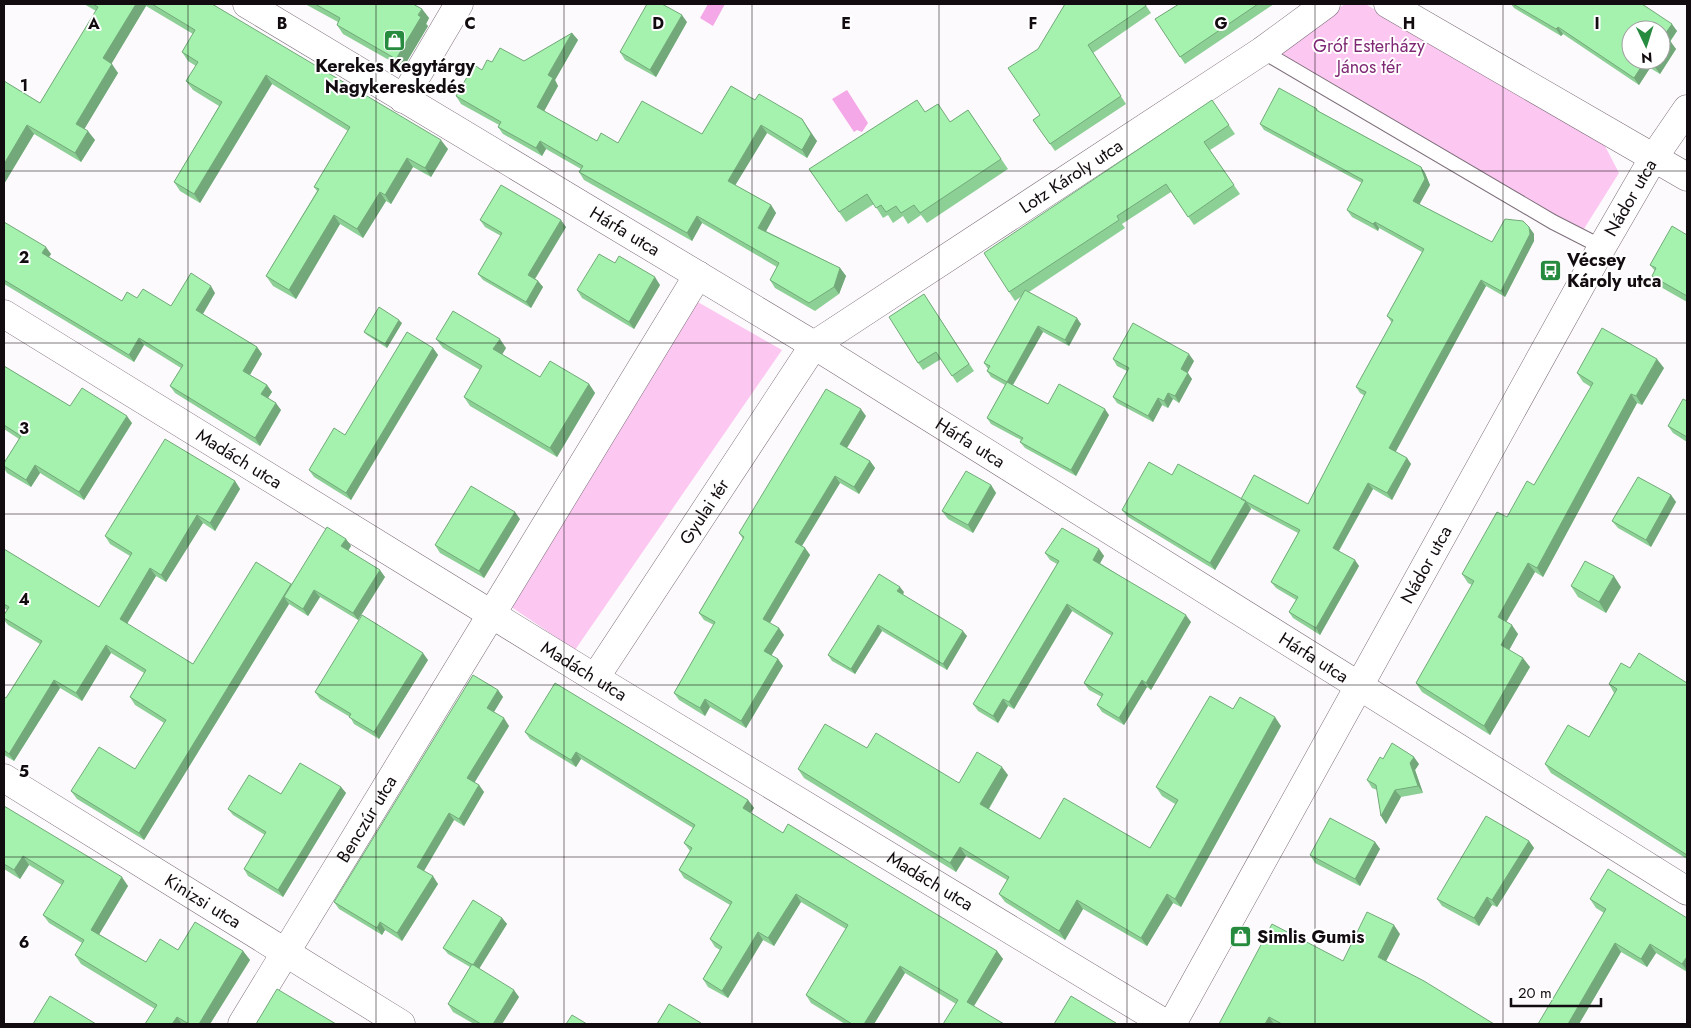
<svg xmlns="http://www.w3.org/2000/svg" width="1691" height="1028" font-family="Jost,sans-serif">
<style>
.green{fill:#fcc8f1}
.water{fill:#f4a8e7}
.lines{fill:none;stroke-linecap:round;stroke-linejoin:round}
.service-casing{stroke:#7e707b;stroke-width:16}
.minor-casing{stroke:#7e707b;stroke-width:29}
.tertiary-casing{stroke:#7e707b;stroke-width:29}
.service{stroke:#fff;stroke-width:14}
.minor{stroke:#fff;stroke-width:28}
.tertiary{stroke:#fff;stroke-width:28}
.wall{fill:#8dd096}
.shaded-wall{fill:#73a97a}
.building{fill:#a4f2ae;stroke:#73a97a}
.grid{fill:none;stroke:#120c11;stroke-width:1;stroke-opacity:0.55}
.labels{text-anchor:middle;stroke-width:4;stroke-linejoin:round;paint-order:stroke}
.park-label{font-size:18px;fill:#7f2874;stroke:#fff}
.poi-label{font-size:18px;font-weight:bold;fill:#120c11;stroke:#fff;text-anchor:start}
.street-label{font-size:18px;fill:#120c11;stroke:#fff}
.grid-label{font-size:16px;text-anchor:middle;font-weight:bold;fill:#120c11;stroke:#fff;stroke-width:4;stroke-linejoin:round;paint-order:stroke}
</style>
<rect width="100%" height="100%" fill="#fdfafd"/>
<path class="green" d="M 1345,4 L 1367,5 L 1604,144 L 1619,173 L 1582,232 L 1273,52 Z
M 696,301 L 782,350 L 575,650 L 507,604 Z"/>
<path class="water" d="M 708,4 L 725,4 L 713,26 L 700,18 Z
M 847,90 L 868,123 L 862,132 L 857,130 L 854,132 L 832,99 Z"/>
<g class="lines">
<defs>
<path id="service" d="M 1262,51 L 1553,222 L 1602,247"/>
<g id="minor">
<path id="s1" d="M 247,4 L 814,345 L 1687,891"/>
<path d="M 1388,4 L 1687,177"/>
<path d="M 403,99 L 459,4"/>
<path id="s2" d="M 4,314 L 595,678 L 1166,1024"/>
<path id="s3" d="M 595,678 L 814,345 L 1262,51 L 1326,4"/>
<path id="s4" d="M 4,778 L 401,1024"/>
<path id="s5" d="M 242,1024 L 698,275"/>
</g>
<g id="tertiary">
<path id="s6" d="M 1172,1024 L 1602,247 L 1654,157 L 1687,109"/>
</g>
</defs>
<use href="#service" class="service-casing"/>
<use href="#minor" class="minor-casing"/>
<use href="#tertiary" class="tertiary-casing"/>
<use href="#service" class="service"/>
<use href="#minor" class="minor"/>
<use href="#tertiary" class="tertiary"/>
</g>
<path class="wall" d="M 84,4 L 212,4 L 448,149 L 431,177 L 413,167 L 391,204 L 386,201 L 363,238 L 340,224 L 296,299 L 273,286 L 266,276 L 317,191 L 314,187 L 348,131 L 272,84 L 200,203 L 180,191 L 174,182 L 219,106 L 193,90 L 186,81 L 196,66 L 188,61 L 182,52 L 193,34 L 146,6 L 111,64 L 118,73 L 84,129 L 95,140 L 81,162 L 34,134 L 4,184 L 4,81 L 40,103 L 96,11 Z
M 305,4 L 413,4 L 422,9 L 429,18 L 426,24 L 428,26 L 403,68 L 343,34 L 337,25 L 338,22 Z
M 1145,4 L 1151,13 L 1093,53 L 1126,104 L 1055,151 L 1033,120 L 1040,115 L 1038,49 Z
M 1179,4 L 1274,4 L 1185,64 L 1155,19 Z
M 1511,4 L 1642,4 L 1677,31 L 1670,42 L 1676,49 L 1660,74 L 1650,68 L 1639,85 L 1563,34 L 1561,36 L 1514,8 Z
M 687,22 L 656,77 L 625,60 L 620,52 Z
M 572,33 L 578,40 L 555,80 L 558,86 L 544,111 L 597,141 L 618,143 L 702,134 L 731,86 L 817,141 L 807,158 L 767,133 L 735,185 L 771,205 L 776,213 L 766,231 L 840,268 L 846,276 L 839,294 L 815,311 L 775,288 L 770,280 L 777,267 L 702,223 L 692,241 L 584,180 L 579,172 L 581,169 L 546,149 L 542,156 L 503,134 L 498,127 L 499,125 L 461,104 L 456,96 L 482,70 L 492,62 L 524,61 Z
M 1212,100 L 1235,134 L 1210,150 L 1240,194 L 1194,225 L 1171,192 L 1122,224 L 1125,228 L 1029,292 L 1081,324 L 1069,346 L 1043,332 L 1013,385 L 1048,404 L 1109,415 L 1076,476 L 1025,448 L 1020,442 L 1021,440 L 991,424 L 987,418 L 1005,385 L 991,377 L 987,371 L 988,369 L 984,363 L 1022,296 L 1015,301 L 1009,292 Z
M 1317,109 L 1320,112 L 1421,167 L 1425,173 L 1430,185 L 1419,204 L 1492,242 L 1529,227 L 1534,234 L 1534,241 L 1505,297 L 1486,286 L 1438,374 L 1395,452 L 1407,458 L 1411,464 L 1392,500 L 1373,489 L 1339,551 L 1359,566 L 1320,635 L 1293,618 L 1289,612 L 1296,600 L 1276,588 L 1271,582 L 1298,533 L 1249,507 L 1251,509 L 1215,570 L 1128,517 L 1122,510 L 1172,475 L 1242,500 L 1308,504 L 1365,396 L 1360,393 L 1356,387 L 1392,323 L 1387,316 L 1422,252 L 1379,228 L 1378,231 L 1352,217 L 1347,210 L 1362,183 L 1264,130 L 1260,124 Z
M 968,110 L 1008,169 L 927,223 L 921,215 L 908,224 L 903,216 L 893,223 L 888,215 L 883,218 L 874,204 L 846,222 L 809,169 L 926,112 L 950,122 Z
M 480,220 L 566,227 L 535,279 L 538,281 L 543,287 L 531,308 L 483,280 L 478,274 L 501,236 L 485,227 Z
M 4,222 L 51,254 L 49,257 L 122,301 L 137,298 L 171,306 L 215,293 L 203,314 L 257,347 L 262,354 L 250,375 L 267,385 L 272,392 L 268,398 L 281,410 L 260,446 L 175,393 L 170,386 L 181,368 L 144,345 L 134,362 L 4,284 Z
M 1687,235 L 1687,302 L 1659,286 L 1652,276 L 1655,271 L 1650,265 Z
M 615,263 L 660,285 L 634,329 L 582,298 L 577,290 Z
M 924,294 L 974,371 L 957,383 L 941,359 L 923,370 L 918,363 Z
M 402,323 L 387,348 L 367,335 L 364,332 Z
M 436,339 L 506,348 L 502,354 L 540,377 L 589,384 L 595,393 L 557,457 L 470,406 L 464,397 L 480,370 L 443,348 Z
M 433,348 L 438,355 L 351,500 L 314,477 L 309,470 Z
M 1113,359 L 1194,361 L 1187,373 L 1192,379 L 1179,403 L 1173,399 L 1168,408 L 1162,405 L 1153,422 L 1117,403 L 1113,397 L 1127,371 L 1117,366 Z
M 4,366 L 70,406 L 132,423 L 84,500 L 40,473 L 31,487 L 7,473 L 4,468 L 4,463 L 19,439 L 4,429 Z
M 1664,368 L 1642,405 L 1637,403 L 1543,577 L 1535,572 L 1506,622 L 1518,634 L 1509,650 L 1530,667 L 1490,735 L 1422,692 L 1416,683 L 1472,585 L 1468,583 L 1462,574 L 1507,517 L 1534,485 L 1591,387 L 1583,382 L 1577,373 Z
M 1687,401 L 1687,442 L 1673,433 L 1668,426 Z
M 866,416 L 847,448 L 870,461 L 875,468 L 859,494 L 840,483 L 802,546 L 805,548 L 810,555 L 770,623 L 779,628 L 784,635 L 771,656 L 778,659 L 783,666 L 746,728 L 710,707 L 705,716 L 679,700 L 674,693 L 714,625 L 704,620 L 699,613 L 743,539 L 739,533 Z
M 235,481 L 240,489 L 215,531 L 203,523 L 166,582 L 156,576 L 127,624 L 193,664 L 346,539 L 351,546 L 348,551 L 385,577 L 358,620 L 320,597 L 308,616 L 289,604 L 144,840 L 77,799 L 71,791 L 135,769 L 164,723 L 135,705 L 130,697 L 144,673 L 111,653 L 82,701 L 60,688 L 14,761 L 4,755 L 4,697 L 6,698 L 40,644 L 8,625 L 4,620 L 4,615 L 7,610 L 4,608 L 4,549 L 99,607 L 130,556 L 110,544 L 105,536 Z
M 991,485 L 996,493 L 973,533 L 948,519 L 942,511 Z
M 1671,495 L 1676,502 L 1651,547 L 1618,528 L 1612,521 Z
M 520,519 L 484,578 L 440,553 L 435,545 Z
M 1099,549 L 1104,556 L 1100,563 L 1191,622 L 1151,690 L 1147,687 L 1124,725 L 1102,712 L 1097,705 L 1102,697 L 1089,690 L 1084,683 L 1112,636 L 1072,611 L 1014,709 L 1008,706 L 998,723 L 978,711 L 973,704 L 1057,564 L 1050,560 L 1045,553 Z
M 1571,586 L 1621,587 L 1606,613 L 1578,597 Z
M 904,592 L 903,595 L 967,636 L 947,670 L 882,631 L 855,674 L 832,661 L 828,655 Z
M 428,660 L 379,739 L 354,724 L 350,717 L 320,699 L 315,692 Z
M 1630,668 L 1687,683 L 1687,859 L 1551,773 L 1545,764 L 1589,737 L 1614,693 L 1609,684 Z
M 498,690 L 503,697 L 494,712 L 509,726 L 474,782 L 479,785 L 484,792 L 464,826 L 454,820 L 424,871 L 438,884 L 402,941 L 385,930 L 382,935 L 339,909 L 334,902 Z
M 1233,709 L 1281,726 L 1181,907 L 1173,903 L 1147,946 L 1083,909 L 1065,940 L 1005,902 L 999,894 L 1007,880 L 966,856 L 956,872 L 804,778 L 798,769 L 867,748 L 959,783 L 1008,775 L 989,809 L 1040,839 L 1150,848 L 1175,804 L 1162,796 L 1156,787 Z
M 525,732 L 748,800 L 754,808 L 750,813 L 783,833 L 997,951 L 1003,959 L 974,1006 L 956,1004 L 905,973 L 874,1024 L 845,1024 L 811,1003 L 806,995 L 846,929 L 801,902 L 774,946 L 763,940 L 728,998 L 708,987 L 703,979 L 720,950 L 715,947 L 710,939 L 730,905 L 684,878 L 679,870 L 690,851 L 684,843 L 693,828 L 581,759 L 576,767 L 530,739 Z
M 1383,759 L 1419,764 L 1415,770 L 1423,793 L 1401,797 L 1386,824 L 1381,816 L 1377,790 L 1372,788 L 1367,780 Z
M 341,787 L 346,793 L 283,897 L 248,876 L 244,869 L 265,835 L 233,815 L 228,809 L 281,794 Z
M 4,806 L 128,886 L 99,934 L 146,962 L 178,950 L 243,951 L 250,960 L 210,1024 L 145,1024 L 155,1009 L 81,964 L 75,955 L 82,943 L 49,923 L 43,915 L 62,885 L 29,865 L 20,879 L 4,869 Z
M 1529,841 L 1534,848 L 1497,907 L 1492,905 L 1479,926 L 1442,906 L 1437,899 Z
M 1375,842 L 1380,849 L 1360,886 L 1315,863 L 1310,855 Z
M 1590,899 L 1687,918 L 1687,972 L 1656,953 L 1647,967 L 1621,952 L 1579,1024 L 1538,1024 L 1604,913 L 1596,908 Z
M 502,918 L 507,924 L 479,969 L 519,997 L 502,1024 L 474,1024 L 453,1012 L 448,1004 L 470,967 L 448,954 L 443,948 Z
M 1400,934 L 1386,961 L 1494,1024 L 1219,1024 L 1343,961 Z"/>
<path class="shaded-wall" d="M 136,4 L 145,4 L 146,6 L 109,68 L 103,58 Z
M 422,9 L 429,18 L 426,24 L 428,26 L 403,68 L 396,59 Z
M 682,15 L 687,22 L 656,77 L 650,70 Z
M 1672,24 L 1677,31 L 1668,44 L 1663,37 Z
M 1558,27 L 1563,34 L 1561,36 L 1556,29 Z
M 572,33 L 578,40 L 555,80 L 558,86 L 542,115 L 537,107 L 548,75 Z
M 1671,42 L 1676,49 L 1660,74 L 1655,67 L 1659,60 L 1661,60 L 1661,57 Z
M 1645,61 L 1650,68 L 1639,85 L 1634,78 Z
M 112,64 L 118,73 L 82,133 L 76,124 Z
M 266,75 L 272,84 L 200,203 L 194,194 Z
M 802,119 L 817,141 L 807,158 L 802,150 Z
M 27,125 L 34,134 L 4,184 L 4,164 Z
M 761,125 L 767,133 L 733,189 L 728,181 Z
M 88,131 L 95,140 L 81,162 L 75,153 Z
M 441,140 L 448,149 L 431,177 L 425,168 Z
M 540,141 L 546,149 L 542,156 L 536,148 Z
M 407,158 L 413,167 L 391,204 L 385,195 Z
M 1421,167 L 1425,173 L 1430,185 L 1418,207 L 1413,201 Z
M 380,192 L 386,201 L 363,238 L 357,229 Z
M 771,205 L 776,213 L 764,235 L 758,228 Z
M 334,215 L 340,224 L 296,299 L 289,290 Z
M 697,216 L 702,223 L 692,241 L 687,233 Z
M 561,220 L 566,227 L 533,282 L 528,275 Z
M 1375,222 L 1379,228 L 1378,231 L 1373,224 Z
M 1529,227 L 1534,234 L 1534,241 L 1505,297 L 1501,291 Z
M 46,247 L 51,254 L 47,260 L 42,253 Z
M 840,268 L 846,276 L 839,294 L 834,287 Z
M 655,277 L 660,285 L 634,329 L 629,322 Z
M 1481,280 L 1486,286 L 1394,455 L 1389,448 Z
M 538,281 L 543,287 L 531,308 L 526,302 Z
M 211,286 L 215,293 L 201,317 L 196,310 Z
M 1077,318 L 1081,324 L 1069,346 L 1065,340 Z
M 399,320 L 402,323 L 387,348 L 385,344 Z
M 1038,326 L 1043,332 L 1011,388 L 1007,382 Z
M 139,338 L 144,345 L 134,362 L 129,355 Z
M 500,339 L 506,348 L 500,358 L 493,349 Z
M 257,347 L 262,354 L 248,378 L 243,371 Z
M 433,348 L 438,355 L 351,500 L 346,493 Z
M 1189,354 L 1194,361 L 1186,376 L 1181,369 Z
M 1657,359 L 1664,368 L 1642,405 L 1636,396 Z
M 1188,373 L 1192,379 L 1179,403 L 1175,396 Z
M 589,384 L 595,393 L 557,457 L 550,448 Z
M 267,385 L 272,392 L 266,401 L 261,394 Z
M 1168,393 L 1173,399 L 1168,408 L 1164,401 Z
M 1631,394 L 1637,403 L 1543,577 L 1537,568 Z
M 1158,398 L 1162,405 L 1153,422 L 1148,416 Z
M 276,403 L 281,410 L 260,446 L 255,438 Z
M 861,409 L 866,416 L 845,451 L 840,444 Z
M 1105,409 L 1109,415 L 1076,476 L 1071,470 Z
M 127,416 L 132,423 L 84,500 L 79,492 Z
M 1407,458 L 1411,464 L 1392,500 L 1387,493 Z
M 870,461 L 875,468 L 859,494 L 854,487 Z
M 35,465 L 40,473 L 31,487 L 26,480 Z
M 835,476 L 840,483 L 800,549 L 795,542 Z
M 235,481 L 240,489 L 215,531 L 210,523 Z
M 1368,483 L 1373,489 L 1337,554 L 1333,548 Z
M 991,485 L 996,493 L 973,533 L 968,525 Z
M 1671,495 L 1676,502 L 1651,547 L 1646,540 Z
M 1246,501 L 1251,509 L 1215,570 L 1210,563 Z
M 515,512 L 520,519 L 484,578 L 479,571 Z
M 197,515 L 203,523 L 166,582 L 161,575 Z
M 346,539 L 351,546 L 346,554 L 341,546 Z
M 805,548 L 810,555 L 768,626 L 763,619 Z
M 1099,549 L 1104,556 L 1098,567 L 1093,560 Z
M 1355,560 L 1359,566 L 1320,635 L 1316,628 Z
M 1528,563 L 1535,572 L 1504,626 L 1498,617 Z
M 150,568 L 156,576 L 125,627 L 120,619 Z
M 380,570 L 385,577 L 358,620 L 353,613 Z
M 1614,576 L 1621,587 L 1606,613 L 1599,602 Z
M 291,584 L 284,597 L 289,604 L 144,840 L 139,833 Z
M 900,587 L 904,592 L 901,597 L 897,591 Z
M 314,590 L 320,597 L 308,616 L 303,609 Z
M 1067,604 L 1072,611 L 1014,709 L 1009,702 Z
M 1186,615 L 1191,622 L 1151,690 L 1146,683 Z
M 878,625 L 882,631 L 855,674 L 851,669 Z
M 1512,625 L 1518,634 L 1507,654 L 1501,645 Z
M 779,628 L 784,635 L 769,659 L 764,651 Z
M 963,631 L 967,636 L 947,670 L 943,664 Z
M 106,645 L 111,653 L 82,701 L 76,693 Z
M 423,653 L 428,660 L 379,739 L 374,732 Z
M 1523,658 L 1530,667 L 1490,735 L 1484,726 Z
M 778,659 L 783,666 L 746,728 L 741,721 Z
M 54,680 L 60,688 L 14,761 L 9,754 Z
M 1142,680 L 1147,687 L 1124,725 L 1119,718 Z
M 498,690 L 503,697 L 492,715 L 487,708 Z
M 705,699 L 710,707 L 705,716 L 700,708 Z
M 1003,699 L 1008,706 L 998,723 L 993,716 Z
M 1275,717 L 1281,726 L 1181,907 L 1175,899 Z
M 504,718 L 509,726 L 473,785 L 467,778 Z
M 576,752 L 581,759 L 576,767 L 571,760 Z
M 1414,757 L 1419,764 L 1415,770 L 1423,793 L 1418,786 L 1410,763 Z
M 1002,767 L 1008,775 L 986,813 L 980,804 Z
M 479,785 L 484,792 L 464,826 L 459,819 Z
M 341,787 L 346,793 L 283,897 L 278,890 Z
M 1395,790 L 1401,797 L 1386,824 L 1381,816 Z
M 748,800 L 754,808 L 749,816 L 743,808 Z
M 449,813 L 454,820 L 422,874 L 417,867 Z
M 1529,841 L 1534,848 L 1497,907 L 1492,900 Z
M 1375,842 L 1380,849 L 1360,886 L 1355,879 Z
M 960,847 L 966,856 L 956,872 L 950,863 Z
M 23,856 L 29,865 L 20,879 L 14,870 Z
M 433,876 L 438,884 L 402,941 L 397,933 Z
M 122,877 L 128,886 L 97,938 L 91,930 Z
M 796,894 L 801,902 L 774,946 L 768,938 Z
M 1167,894 L 1173,903 L 1147,946 L 1141,938 Z
M 1487,897 L 1492,905 L 1479,926 L 1474,918 Z
M 1077,900 L 1083,909 L 1065,940 L 1059,931 Z
M 502,918 L 507,924 L 477,972 L 473,966 Z
M 380,922 L 385,930 L 382,935 L 377,928 Z
M 1394,925 L 1400,934 L 1384,965 L 1378,957 Z
M 758,932 L 763,940 L 728,998 L 722,991 Z
M 1615,943 L 1621,952 L 1579,1024 L 1568,1024 Z
M 1650,944 L 1656,953 L 1647,967 L 1641,959 Z
M 243,951 L 250,960 L 210,1024 L 199,1024 Z
M 997,951 L 1003,959 L 972,1009 L 967,1002 Z
M 1686,958 L 1687,959 L 1687,971 L 1682,964 Z
M 900,966 L 905,973 L 874,1024 L 864,1024 Z
M 514,990 L 519,997 L 502,1024 L 493,1024 Z
M 177,1017 L 182,1024 L 172,1024 Z
M 1269,1017 L 1274,1024 L 1265,1024 Z"/>
<path class="building" d="M 93,4 L 136,4 L 103,58 L 112,64 L 76,124 L 88,131 L 75,153 L 27,125 L 4,164 L 4,81 L 40,103 L 98,7 Z
M 152,4 L 212,4 L 441,140 L 425,168 L 407,158 L 385,195 L 380,192 L 357,229 L 334,215 L 289,290 L 266,276 L 319,189 L 314,187 L 350,127 L 266,75 L 194,194 L 174,182 L 222,102 L 186,81 L 198,62 L 182,52 L 195,30 Z
M 315,4 L 413,4 L 422,9 L 418,15 L 421,17 L 396,59 L 337,25 L 340,18 Z
M 647,4 L 662,4 L 682,15 L 650,70 L 620,52 Z
M 1065,4 L 1145,4 L 1146,6 L 1088,45 L 1121,96 L 1050,144 L 1033,120 L 1040,115 L 1008,68 L 1038,49 Z
M 1179,4 L 1258,4 L 1180,57 L 1155,19 Z
M 1513,4 L 1642,4 L 1672,24 L 1663,37 L 1671,42 L 1661,57 L 1661,30 L 1631,30 L 1631,60 L 1659,60 L 1655,67 L 1645,61 L 1634,78 L 1558,27 L 1556,29 Z
M 572,33 L 548,75 L 553,78 L 537,107 L 597,141 L 601,133 L 618,143 L 642,101 L 702,134 L 731,86 L 755,100 L 759,94 L 802,119 L 811,134 L 802,150 L 761,125 L 728,181 L 771,205 L 758,228 L 840,268 L 834,287 L 809,303 L 770,280 L 779,263 L 697,216 L 687,233 L 579,172 L 583,166 L 540,141 L 536,148 L 498,127 L 501,122 L 456,96 L 474,65 L 482,70 L 487,60 L 492,62 L 500,48 L 524,61 Z
M 1279,88 L 1317,109 L 1316,110 L 1421,167 L 1425,179 L 1413,201 L 1492,242 L 1505,219 L 1523,221 L 1529,227 L 1530,234 L 1501,291 L 1481,280 L 1433,367 L 1389,448 L 1407,458 L 1387,493 L 1368,483 L 1333,548 L 1355,560 L 1316,628 L 1289,612 L 1298,597 L 1271,582 L 1300,530 L 1241,499 L 1254,475 L 1308,504 L 1366,392 L 1356,387 L 1393,320 L 1387,316 L 1424,249 L 1375,222 L 1373,224 L 1347,210 L 1363,180 L 1260,124 Z
M 917,100 L 925,112 L 938,104 L 950,122 L 968,110 L 1001,159 L 920,213 L 914,205 L 901,213 L 896,206 L 886,212 L 881,205 L 876,208 L 867,194 L 839,212 L 809,169 Z
M 1212,100 L 1229,125 L 1204,142 L 1234,185 L 1188,217 L 1166,184 L 1117,216 L 1119,220 L 1009,292 L 984,253 Z
M 501,185 L 561,220 L 528,275 L 538,281 L 526,302 L 478,274 L 502,233 L 480,220 Z
M 4,222 L 46,247 L 42,253 L 122,301 L 127,292 L 137,298 L 143,289 L 171,306 L 191,273 L 211,286 L 196,310 L 257,347 L 243,371 L 267,385 L 261,394 L 276,403 L 255,438 L 170,386 L 183,365 L 139,338 L 129,355 L 4,280 Z
M 1672,226 L 1687,235 L 1687,296 L 1652,276 L 1656,268 L 1650,265 Z
M 599,254 L 615,263 L 619,256 L 655,277 L 629,322 L 577,290 Z
M 1025,290 L 1077,318 L 1065,340 L 1038,326 L 1007,382 L 1048,404 L 1059,384 L 1105,409 L 1071,470 L 1020,442 L 1023,438 L 987,418 L 1007,382 L 987,371 L 990,366 L 984,363 Z
M 924,294 L 969,364 L 952,376 L 936,352 L 918,363 L 889,317 Z
M 379,307 L 399,320 L 385,344 L 364,332 Z
M 453,311 L 500,339 L 493,349 L 540,377 L 550,361 L 589,384 L 550,448 L 464,397 L 482,366 L 436,339 Z
M 1133,323 L 1189,354 L 1181,369 L 1188,373 L 1175,396 L 1168,393 L 1164,401 L 1158,398 L 1148,416 L 1113,397 L 1129,368 L 1113,359 Z
M 1602,328 L 1657,359 L 1636,396 L 1631,394 L 1537,568 L 1528,563 L 1498,617 L 1512,625 L 1501,645 L 1523,658 L 1484,726 L 1416,683 L 1474,581 L 1462,574 L 1497,512 L 1507,517 L 1527,481 L 1534,485 L 1593,383 L 1577,373 Z
M 407,332 L 433,348 L 346,493 L 309,470 L 334,428 L 345,435 Z
M 4,366 L 70,406 L 82,388 L 127,416 L 79,492 L 35,465 L 26,480 L 4,466 L 4,463 L 21,436 L 4,425 Z
M 826,389 L 861,409 L 840,444 L 870,461 L 854,487 L 835,476 L 795,542 L 805,548 L 763,619 L 779,628 L 764,651 L 778,659 L 741,721 L 705,699 L 700,708 L 674,693 L 715,622 L 699,613 L 744,537 L 739,533 Z
M 1683,399 L 1687,401 L 1687,437 L 1668,426 Z
M 165,439 L 235,481 L 210,523 L 197,515 L 161,575 L 150,568 L 120,619 L 193,664 L 256,562 L 291,584 L 139,833 L 71,791 L 99,747 L 135,769 L 166,720 L 130,697 L 146,670 L 106,645 L 76,693 L 54,680 L 9,754 L 4,750 L 4,697 L 6,698 L 42,641 L 4,618 L 4,615 L 9,607 L 4,604 L 4,549 L 99,607 L 132,553 L 105,536 Z
M 1149,462 L 1172,475 L 1178,464 L 1246,501 L 1210,563 L 1122,510 Z
M 966,471 L 991,485 L 968,525 L 942,511 Z
M 1638,477 L 1671,495 L 1646,540 L 1612,521 Z
M 471,486 L 515,512 L 479,571 L 435,545 Z
M 327,527 L 346,539 L 341,546 L 380,570 L 353,613 L 314,590 L 303,609 L 284,597 Z
M 1062,528 L 1099,549 L 1093,560 L 1186,615 L 1146,683 L 1142,680 L 1119,718 L 1097,705 L 1103,694 L 1084,683 L 1113,633 L 1067,604 L 1009,702 L 1003,699 L 993,716 L 973,704 L 1059,561 L 1045,553 Z
M 1585,561 L 1614,576 L 1599,602 L 1571,586 Z
M 879,574 L 900,587 L 897,591 L 963,631 L 943,664 L 878,625 L 851,669 L 828,655 Z
M 362,615 L 423,653 L 374,732 L 349,717 L 351,714 L 315,692 Z
M 1639,653 L 1687,683 L 1687,855 L 1545,764 L 1568,725 L 1589,737 L 1617,689 L 1609,684 L 1621,663 L 1630,668 Z
M 473,675 L 498,690 L 487,708 L 504,718 L 467,778 L 479,785 L 459,819 L 449,813 L 417,867 L 433,876 L 397,933 L 380,922 L 377,928 L 334,902 Z
M 555,683 L 748,800 L 743,808 L 783,833 L 788,824 L 997,951 L 967,1002 L 1004,1024 L 943,1024 L 958,1000 L 900,966 L 864,1024 L 852,1024 L 806,995 L 848,925 L 796,894 L 768,938 L 758,932 L 722,991 L 703,979 L 722,947 L 710,939 L 732,902 L 679,870 L 692,848 L 684,843 L 695,825 L 576,752 L 571,760 L 525,732 Z
M 1210,696 L 1233,709 L 1240,697 L 1275,717 L 1175,899 L 1167,894 L 1141,938 L 1077,900 L 1059,931 L 999,894 L 1009,877 L 960,847 L 950,863 L 798,769 L 825,724 L 867,748 L 876,733 L 959,783 L 977,752 L 1002,767 L 980,804 L 1040,839 L 1064,798 L 1150,848 L 1178,800 L 1156,787 Z
M 1392,743 L 1414,757 L 1410,763 L 1418,786 L 1395,790 L 1381,816 L 1376,785 L 1367,780 L 1380,757 L 1383,759 Z
M 300,763 L 341,787 L 278,890 L 244,869 L 266,832 L 228,809 L 249,775 L 281,794 Z
M 4,806 L 122,877 L 91,930 L 146,962 L 160,939 L 178,950 L 195,922 L 243,951 L 199,1024 L 189,1024 L 177,1017 L 172,1024 L 145,1024 L 157,1005 L 75,955 L 84,940 L 43,915 L 64,881 L 23,856 L 14,870 L 4,864 Z
M 1486,816 L 1529,841 L 1492,900 L 1487,897 L 1474,918 L 1437,899 Z
M 1330,818 L 1375,842 L 1355,879 L 1310,855 Z
M 1608,869 L 1687,918 L 1687,958 L 1686,958 L 1682,964 L 1650,944 L 1641,959 L 1615,943 L 1568,1024 L 1538,1024 L 1606,909 L 1590,899 Z
M 473,900 L 502,918 L 473,965 L 443,948 Z
M 1367,912 L 1394,925 L 1378,957 L 1424,981 L 1494,1024 L 1282,1024 L 1269,1017 L 1265,1024 L 1219,1024 L 1272,924 L 1343,961 Z
M 472,964 L 514,990 L 493,1024 L 481,1024 L 448,1004 Z
M 277,989 L 336,1024 L 256,1024 Z
M 50,996 L 96,1024 L 33,1024 Z
M 1071,996 L 1116,1023 L 1115,1024 L 1054,1024 Z
M 669,1004 L 701,1023 L 701,1024 L 657,1024 Z
M 572,1015 L 587,1024 L 566,1024 Z"/>
<path class="grid" d="M 188,4 L 188,1024M 376,4 L 376,1024M 564,4 L 564,1024M 752,4 L 752,1024M 939,4 L 939,1024M 1127,4 L 1127,1024M 1315,4 L 1315,1024M 1503,4 L 1503,1024M 4,171 L 1687,171M 4,343 L 1687,343M 4,514 L 1687,514M 4,685 L 1687,685M 4,857 L 1687,857"/>
<defs>
<symbol id="shop-square" viewBox="-11 -11 22 22"><rect x="-9" y="-9" width="18" height="18" rx="4" fill="#278b3f" stroke="#fff"/><path d="M-5-2.5h2.3a2.7 3.5 0 0 1 5.4 0H5L5.5 6h-11ZM-1.5-2.5h3a1.5 2.3 0 0 0-3 0Z" fill="#fff"/></symbol>
<symbol id="bus-square" viewBox="-11 -11 22 22"><rect x="-9" y="-9" width="18" height="18" rx="4" fill="#278b3f" stroke="#fff"/><path d="M-5-6H5V4H4V6H2V4H-2V6H-4V4H-5ZM-3.5-4V0h7V-4ZM-3.5 1.2v1.5H-2V1.2ZM2 1.2v1.5H3.5V1.2Z" fill="#fff"/></symbol>
</defs>
<g fill-rule="evenodd">
<use href="#shop-square" x="382" y="28" width="25" height="25"/>
<use href="#bus-square" x="1538" y="258" width="25" height="25"/>
<use href="#shop-square" x="1228" y="924" width="25" height="25"/>
</g>
<g class="labels">
<g class="park-label">
<text x="1369" y="52">Gróf Esterházy<tspan x="1369" dy="21">János tér</tspan></text>
</g>
<g class="poi-label">
<text x="395" y="72" text-anchor="middle">Kerekes Kegytárgy<tspan x="395" dy="21">Nagykereskedés</tspan></text>
<text x="1567" y="266">Vécsey<tspan x="1567" dy="21">Károly utca</tspan></text>
<text x="1257" y="943">Simlis Gumis</text>
</g>
<g class="street-label">
<text dy="6" stroke="none"><textPath href="#s3" startOffset="706">Lotz Károly utca</textPath></text>
<text dy="6" stroke="none"><textPath href="#s6" startOffset="945">Nádor utca</textPath></text>
<text dy="6" stroke="none"><textPath href="#s1" startOffset="441">Hárfa utca</textPath></text>
<text dy="6" stroke="none"><textPath href="#s1" startOffset="846">Hárfa utca</textPath></text>
<text dy="6" stroke="none"><textPath href="#s2" startOffset="276">Madách utca</textPath></text>
<text dy="6" stroke="none"><textPath href="#s3" startOffset="199">Gyulai tér</textPath></text>
<text dy="6" stroke="none"><textPath href="#s6" startOffset="525">Nádor utca</textPath></text>
<text dy="6" stroke="none"><textPath href="#s1" startOffset="1251">Hárfa utca</textPath></text>
<text dy="6" stroke="none"><textPath href="#s2" startOffset="681">Madách utca</textPath></text>
<text dy="6" stroke="none"><textPath href="#s5" startOffset="240">Benczúr utca</textPath></text>
<text dy="6" stroke="none"><textPath href="#s2" startOffset="1086">Madách utca</textPath></text>
<text dy="6" stroke="none"><textPath href="#s4" startOffset="234">Kinizsi utca</textPath></text>
</g>
</g>
<g class="grid-label">
<text x="94" y="29">A</text>
<text x="282" y="29">B</text>
<text x="470" y="29">C</text>
<text x="658" y="29">D</text>
<text x="846" y="29">E</text>
<text x="1033" y="29">F</text>
<text x="1221" y="29">G</text>
<text x="1409" y="29">H</text>
<text x="1597" y="29">I</text>
<text x="24" y="91">1</text>
<text x="24" y="263">2</text>
<text x="24" y="434">3</text>
<text x="24" y="605">4</text>
<text x="24" y="777">5</text>
<text x="24" y="948">6</text>
</g>
<rect width="1691" height="1028" fill="none" stroke="#120c11" stroke-width="10"/>
<g transform="translate(1646 45) rotate(176)"><circle r="24" fill="#ffffff" stroke="#a09ea0"/>
<path d="M0-4L9 19L0 12L-9 19Z" fill="#278b3f"/>
<text y="-8" font-size="14" font-weight="bold" text-anchor="middle" fill="#120c11">N</text>
</g>
<path d="M1511 998v8h90v-8" fill="none" stroke="#120c11" stroke-width="2.5"/>
<text x="1518" y="998" font-size="15" fill="#120c11" stroke="#ffffff" stroke-width="4" paint-order="stroke">20 m</text>
</svg>
